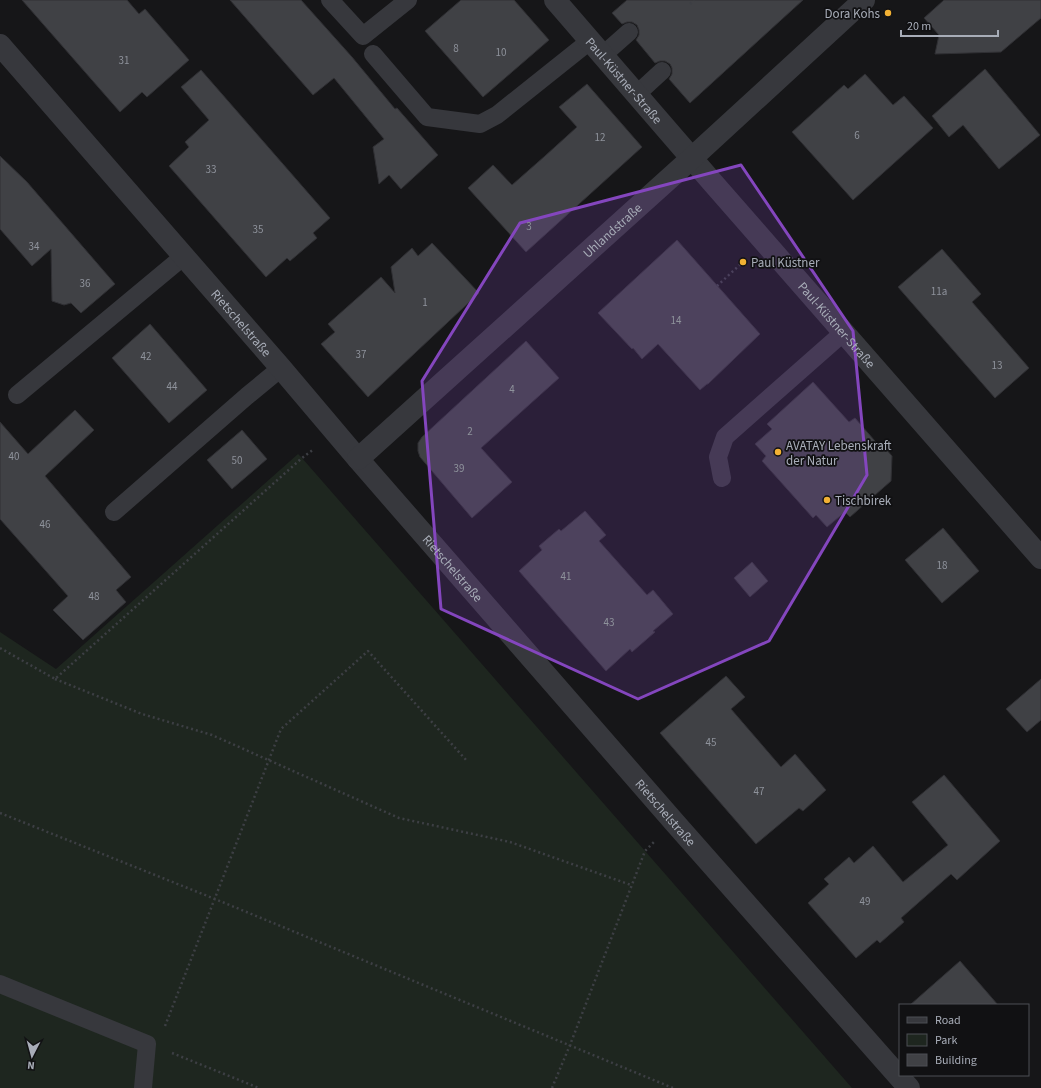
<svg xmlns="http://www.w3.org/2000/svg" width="1041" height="1088" font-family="'Source Sans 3',sans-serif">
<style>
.green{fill:#1e261f}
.building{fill:#404145;stroke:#303034}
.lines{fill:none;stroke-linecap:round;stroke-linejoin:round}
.path{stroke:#3d3f44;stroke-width:2.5;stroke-dasharray:2 3;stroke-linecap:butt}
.lane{stroke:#37383d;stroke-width:18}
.street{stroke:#37383d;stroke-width:22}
.marked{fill:#8446be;fill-opacity:0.2;stroke:#8446be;stroke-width:3;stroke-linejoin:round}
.poi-dot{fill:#f2b134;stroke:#111113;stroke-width:1.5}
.labels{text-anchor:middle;stroke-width:3.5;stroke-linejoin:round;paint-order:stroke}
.number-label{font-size:11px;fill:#8e929b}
.poi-label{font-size:13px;fill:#a8adb8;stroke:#111113;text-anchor:start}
.street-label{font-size:13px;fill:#a8adb8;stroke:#111113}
</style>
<rect width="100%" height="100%" fill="#161618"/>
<path class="green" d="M 298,454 L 302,458 L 852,1088 L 0,1088 L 0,632 L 56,669 Z"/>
<path class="building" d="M 22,0 L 127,0 L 139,14 L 145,9 L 189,60 L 147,97 L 142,92 L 120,112 Z
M 230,0 L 301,0 L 352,57 L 395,109 L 397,108 L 438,155 L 401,189 L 389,175 L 379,184 L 373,147 L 384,139 L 334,78 L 313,95 Z
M 461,0 L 514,0 L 549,40 L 483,97 L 425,31 Z
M 627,0 L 803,0 L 690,103 L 669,79 L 672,74 L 672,68 L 670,64 L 665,61 L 660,61 L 655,63 L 636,40 L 639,35 L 639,30 L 637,25 L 632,22 L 627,22 L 622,24 L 612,13 Z
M 944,0 L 1041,0 L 1041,18 L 1001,52 L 935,54 L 939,35 L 924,18 Z
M 985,69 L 1040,135 L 999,169 L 963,125 L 949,137 L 932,116 Z
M 201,70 L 330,218 L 313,233 L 317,238 L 290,261 L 287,258 L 266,277 L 169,166 L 189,147 L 185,142 L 209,120 L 181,87 Z
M 865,74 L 893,105 L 904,96 L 933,128 L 853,200 L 792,132 L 844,85 L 848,89 Z
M 587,84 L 642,147 L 526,252 L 468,188 L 493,165 L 512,185 L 545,156 L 577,127 L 559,107 Z
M 0,156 L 27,182 L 115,284 L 81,313 L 71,303 L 64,305 L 52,301 L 51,249 L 32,266 L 0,229 Z
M 677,240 L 760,334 L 708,384 L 707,384 L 700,390 L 658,344 L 642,359 L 633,348 L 632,349 L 598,313 Z
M 432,243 L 479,293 L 368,397 L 321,344 L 335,332 L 328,324 L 381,277 L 395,293 L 391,267 L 412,248 L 418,256 Z
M 942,249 L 981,294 L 972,302 L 1029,368 L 995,398 L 898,287 Z
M 150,324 L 207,390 L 169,423 L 112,358 Z
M 526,341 L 559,378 L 481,448 L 512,482 L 472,518 L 420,457 L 418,451 L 418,443 L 422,437 Z
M 813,382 L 849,422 L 855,418 L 881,448 L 885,448 L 892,456 L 891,481 L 850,517 L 845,512 L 827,527 L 816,515 L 813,518 L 762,461 L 766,456 L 755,444 L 772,429 L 767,424 Z
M 75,410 L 94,430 L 45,476 L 131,577 L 116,590 L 126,602 L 83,640 L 53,610 L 68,596 L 0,519 L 0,422 L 28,454 Z
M 242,430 L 267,459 L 232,489 L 207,460 Z
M 585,511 L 606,535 L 599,541 L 647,595 L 653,590 L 673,614 L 653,631 L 655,632 L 632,652 L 630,649 L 606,671 L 519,571 L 542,550 L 539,546 L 559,529 L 561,531 Z
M 943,528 L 979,571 L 942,603 L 905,560 Z
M 752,562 L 768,581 L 750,597 L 734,578 Z
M 726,676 L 745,697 L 731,709 L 781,767 L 795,754 L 826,790 L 803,811 L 799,808 L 756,844 L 660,733 Z
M 1041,679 L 1041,720 L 1027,732 L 1006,709 Z
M 944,775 L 1000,841 L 957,880 L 951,874 L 901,918 L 904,922 L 880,943 L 877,940 L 856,958 L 808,903 L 829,884 L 824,879 L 849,857 L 854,863 L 873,846 L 903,882 L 948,845 L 912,802 Z
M 960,961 L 998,1005 L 910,1005 Z"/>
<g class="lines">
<path class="path" d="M 690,4 L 694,0
M 717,286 L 745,260
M 0,648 L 55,679 L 302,458 L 314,449
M 55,679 L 142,714 L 212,735 L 399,818 L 510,842 L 631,885
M 0,813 L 215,899 L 673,1088
M 165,1026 L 281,729 L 368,651 L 467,761
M 172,1053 L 259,1088
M 552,1088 L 570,1045 L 645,851 L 654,842"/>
<path class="lane" d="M 330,0 L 363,36 L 408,0
M 373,54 L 427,117 L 480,124 L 497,115 L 591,40
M 603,55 L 629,32
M 637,94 L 662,71
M 17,395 L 184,256
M 722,478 L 718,457 L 725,437 L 844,332
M 114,512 L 247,396 L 281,368
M 0,984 L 147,1044 L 143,1088"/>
<g class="street">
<path id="s1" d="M 555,0 L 713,183 L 1041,558"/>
<path id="s2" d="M 0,45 L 281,368 L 358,459 L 675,823 L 909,1088"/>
<path id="s3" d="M 358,459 L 692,158 L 864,0"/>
</g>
</g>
<path class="marked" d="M 741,165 L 853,331 L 867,475 L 769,641 L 638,699 L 441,609 L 422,381 L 520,223 Z"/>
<g class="poi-dot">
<circle cx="888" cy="13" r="4"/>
<circle cx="743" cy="262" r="4"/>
<circle cx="778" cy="452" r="4"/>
<circle cx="827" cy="500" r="4"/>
</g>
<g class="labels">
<g class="number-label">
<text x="456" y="52">8</text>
<text x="501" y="56">10</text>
<text x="124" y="64">31</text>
<text x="857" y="139">6</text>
<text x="600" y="141">12</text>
<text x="211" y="173">33</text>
<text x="529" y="230">3</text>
<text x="258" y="233">35</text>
<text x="34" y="250">34</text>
<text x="85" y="287">36</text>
<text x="939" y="295">11a</text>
<text x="425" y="306">1</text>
<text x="676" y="324">14</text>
<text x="361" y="358">37</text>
<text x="146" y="360">42</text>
<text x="997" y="369">13</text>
<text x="172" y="390">44</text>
<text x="512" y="393">4</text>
<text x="470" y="435">2</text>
<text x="14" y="460">40</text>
<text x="237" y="464">50</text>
<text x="459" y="472">39</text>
<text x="45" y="528">46</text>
<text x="942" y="569">18</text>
<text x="566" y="580">41</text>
<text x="94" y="600">48</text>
<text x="609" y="626">43</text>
<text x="711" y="746">45</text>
<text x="759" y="795">47</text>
<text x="865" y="905">49</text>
</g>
<g class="poi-label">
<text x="880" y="18" text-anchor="end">Dora Kohs</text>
<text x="751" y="267">Paul Küstner</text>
<text x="786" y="450">AVATAY Lebenskraft<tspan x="786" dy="15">der Natur</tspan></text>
<text x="835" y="505">Tischbirek</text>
</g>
<g class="street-label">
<text dy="5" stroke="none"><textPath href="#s1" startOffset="106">Paul-Küstner-Straße</textPath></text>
<text dy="5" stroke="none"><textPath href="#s3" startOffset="342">Uhlandstraße</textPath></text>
<text dy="5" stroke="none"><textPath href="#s2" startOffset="368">Rietschelstraße</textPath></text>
<text dy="5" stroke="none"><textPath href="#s1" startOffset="430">Paul-Küstner-Straße</textPath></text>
<text dy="5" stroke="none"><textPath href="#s2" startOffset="692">Rietschelstraße</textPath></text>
<text dy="5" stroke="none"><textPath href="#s2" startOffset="1016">Rietschelstraße</textPath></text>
</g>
</g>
<rect x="899" y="1004" width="130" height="72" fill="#111113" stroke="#4d4f55"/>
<rect x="907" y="1017" width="20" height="6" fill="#37383d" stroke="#4d4f55"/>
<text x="935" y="1024" font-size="12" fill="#a8adb8">Road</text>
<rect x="907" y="1034" width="20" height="12" fill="#1e261f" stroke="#4d4f55"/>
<text x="935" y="1044" font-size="12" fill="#a8adb8">Park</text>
<rect x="907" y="1054" width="20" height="12" fill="#404145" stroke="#4d4f55"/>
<text x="935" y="1064" font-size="12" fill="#a8adb8">Building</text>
<g transform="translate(32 1056) rotate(186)" stroke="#111113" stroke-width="3" paint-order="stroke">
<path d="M0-3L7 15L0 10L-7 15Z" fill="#a8adb8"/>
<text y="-6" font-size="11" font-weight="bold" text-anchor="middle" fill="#a8adb8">N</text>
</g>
<path d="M901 30v6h97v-6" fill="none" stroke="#a8adb8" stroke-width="2"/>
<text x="907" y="30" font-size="12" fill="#a8adb8" stroke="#111113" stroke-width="3" paint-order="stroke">20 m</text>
</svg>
